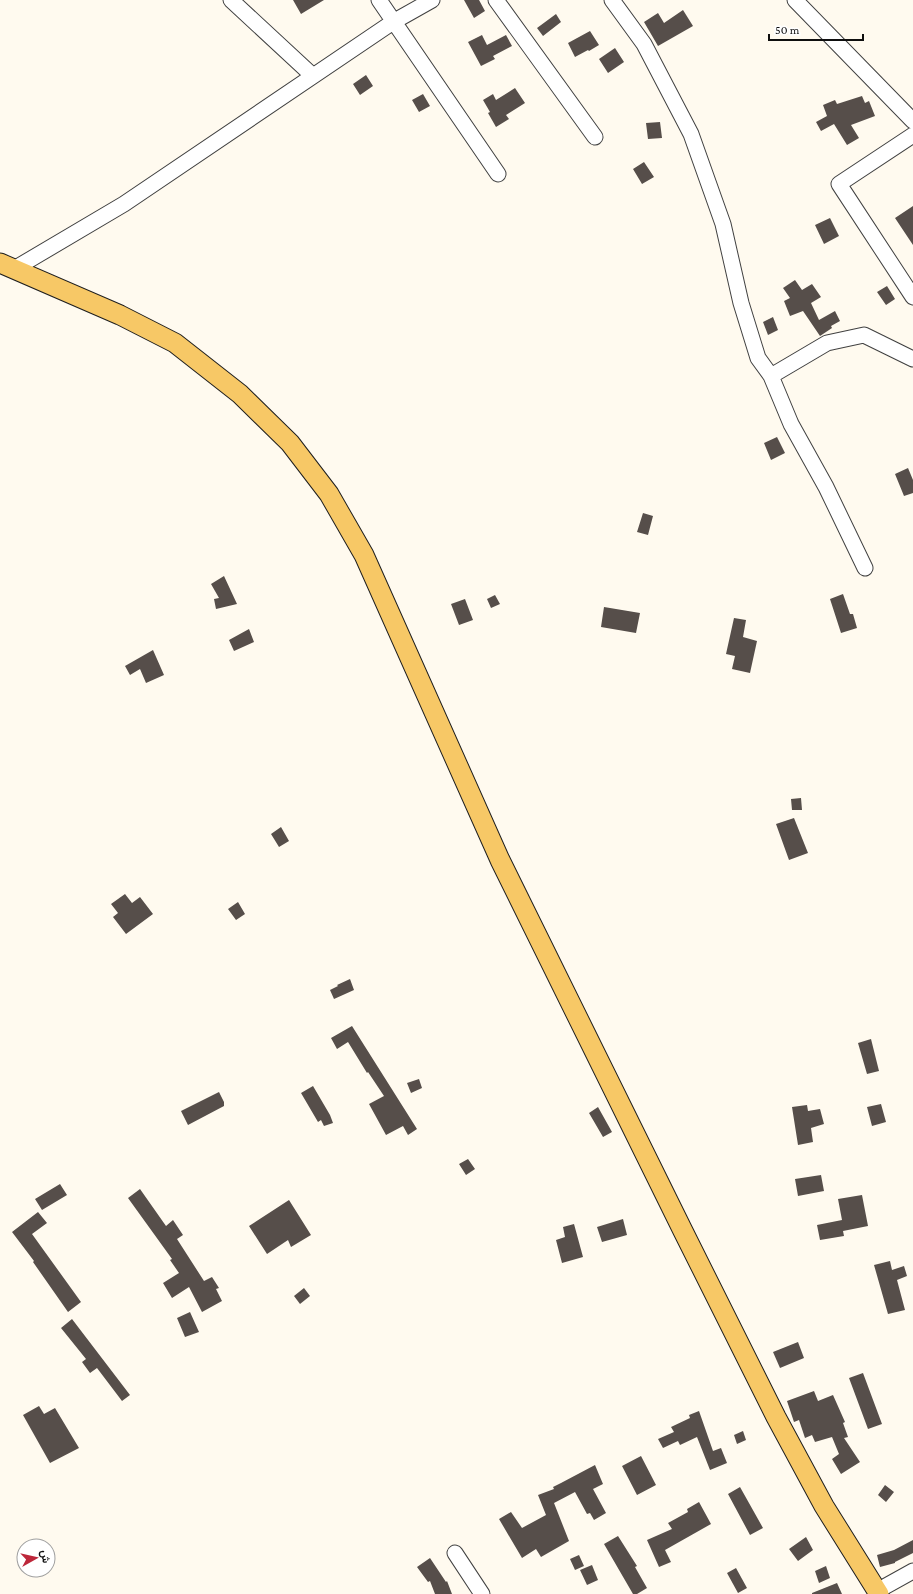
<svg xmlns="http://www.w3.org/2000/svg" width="913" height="1594" font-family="'Crimson Pro',Vazirmatn,serif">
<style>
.building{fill:#564e4a}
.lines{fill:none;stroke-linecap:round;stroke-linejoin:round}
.minor-casing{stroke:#414141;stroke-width:17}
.major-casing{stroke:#1f1f1f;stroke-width:21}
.minor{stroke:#fff;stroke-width:15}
.major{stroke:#f7c866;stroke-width:19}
</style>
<rect width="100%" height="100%" fill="#fffaef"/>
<path class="building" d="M 293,0 L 324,0 L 301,14 Z
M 464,0 L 479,0 L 485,11 L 474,18 Z
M 683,10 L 693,26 L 658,46 L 644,22 L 658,13 L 664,23 Z
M 556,14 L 561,22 L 543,36 L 537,28 Z
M 590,31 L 599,45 L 589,51 L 588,50 L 575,57 L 568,43 Z
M 482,35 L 487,45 L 506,35 L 512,46 L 493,56 L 495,59 L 481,66 L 468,42 Z
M 615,48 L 624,62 L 608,73 L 599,59 Z
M 366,75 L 373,86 L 360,95 L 353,84 Z
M 515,88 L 525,103 L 506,115 L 509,119 L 496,127 L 488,113 L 490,112 L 483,100 L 493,94 L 496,100 Z
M 423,94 L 430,106 L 419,112 L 412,100 Z
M 862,96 L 865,103 L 869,101 L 875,116 L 851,125 L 859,138 L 847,145 L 834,124 L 821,131 L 816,122 L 827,116 L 823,105 L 835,100 L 837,104 Z
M 660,122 L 662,138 L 648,139 L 646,123 Z
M 644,162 L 654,177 L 642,184 L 633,169 Z
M 913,206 L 913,245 L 895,218 Z
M 830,218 L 839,236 L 824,244 L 815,225 Z
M 795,280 L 802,290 L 812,284 L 821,297 L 811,303 L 819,320 L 835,311 L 840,321 L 831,326 L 832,328 L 820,336 L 803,311 L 790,316 L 784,301 L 790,298 L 783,288 Z
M 887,286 L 895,299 L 886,305 L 877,292 Z
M 773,317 L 778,330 L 768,335 L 763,322 Z
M 777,437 L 785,453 L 771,460 L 764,443 Z
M 908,468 L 913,480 L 913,493 L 904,496 L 895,474 Z
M 643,513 L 653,516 L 648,535 L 637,532 Z
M 224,576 L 237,604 L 216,609 L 214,599 L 219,598 L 211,584 Z
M 843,594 L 850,614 L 853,614 L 857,628 L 841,633 L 830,599 Z
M 495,595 L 500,604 L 491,608 L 487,599 Z
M 465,599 L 473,620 L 459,625 L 451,604 Z
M 604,607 L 640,613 L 636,633 L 601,627 Z
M 734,618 L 746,620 L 743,637 L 757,641 L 750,673 L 732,669 L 735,656 L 726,654 Z
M 249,629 L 254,642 L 234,651 L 229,640 Z
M 153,650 L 164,675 L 146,683 L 140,669 L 130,675 L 125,666 Z
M 801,798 L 802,810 L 792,810 L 791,799 Z
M 794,818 L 808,853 L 789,860 L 776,824 Z
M 281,827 L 289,841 L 279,847 L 271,834 Z
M 125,894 L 132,903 L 140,897 L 153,914 L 126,934 L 113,917 L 118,913 L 111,904 Z
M 238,902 L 245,914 L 236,920 L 228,909 Z
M 350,979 L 354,990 L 334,999 L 330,990 L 338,986 L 337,985 Z
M 352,1026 L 417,1129 L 408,1135 L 403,1126 L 386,1135 L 369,1104 L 384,1096 L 368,1072 L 367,1073 L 348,1042 L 337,1049 L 331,1038 Z
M 871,1039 L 879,1071 L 867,1074 L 858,1043 Z
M 419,1079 L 422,1088 L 411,1093 L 407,1083 Z
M 313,1086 L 330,1115 L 333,1123 L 324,1126 L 321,1120 L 318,1122 L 301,1093 Z
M 219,1092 L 224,1102 L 224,1106 L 188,1125 L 181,1111 Z
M 881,1104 L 886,1122 L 872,1126 L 867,1107 Z
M 807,1105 L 808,1111 L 820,1109 L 824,1124 L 811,1128 L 813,1142 L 798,1145 L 792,1107 Z
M 598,1107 L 612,1132 L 603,1137 L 589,1113 Z
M 468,1159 L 475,1169 L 466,1175 L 459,1164 Z
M 821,1175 L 824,1191 L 798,1196 L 795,1179 Z
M 60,1184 L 67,1195 L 42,1210 L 35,1199 Z
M 140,1189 L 166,1226 L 173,1220 L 183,1235 L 177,1239 L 204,1281 L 212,1277 L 219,1288 L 216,1289 L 222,1301 L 202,1312 L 189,1287 L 172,1298 L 163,1283 L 179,1273 L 170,1260 L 172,1259 L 128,1198 Z
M 862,1195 L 868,1226 L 843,1231 L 844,1236 L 820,1240 L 817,1225 L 842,1220 L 838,1199 Z
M 289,1200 L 311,1235 L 291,1247 L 288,1240 L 267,1254 L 249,1226 Z
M 38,1212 L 47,1223 L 32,1234 L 81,1302 L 68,1312 L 33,1262 L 34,1261 L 12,1232 Z
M 623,1219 L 627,1235 L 602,1242 L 597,1227 Z
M 574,1224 L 583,1257 L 562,1263 L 556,1240 L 565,1237 L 563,1227 Z
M 890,1261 L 892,1270 L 904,1266 L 907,1276 L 897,1280 L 905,1310 L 888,1314 L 874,1265 Z
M 304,1288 L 310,1296 L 300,1304 L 294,1296 Z
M 190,1312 L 199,1332 L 185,1337 L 177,1318 Z
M 72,1319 L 130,1395 L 122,1401 L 97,1368 L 90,1373 L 82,1362 L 86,1359 L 61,1328 Z
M 798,1342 L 804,1358 L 780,1368 L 773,1352 Z
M 863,1373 L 882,1424 L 868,1429 L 849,1378 Z
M 814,1391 L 818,1401 L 833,1395 L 845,1422 L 843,1423 L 848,1437 L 844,1438 L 860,1462 L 841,1474 L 832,1459 L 839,1454 L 832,1437 L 815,1442 L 812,1435 L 805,1438 L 799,1420 L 794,1422 L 787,1401 Z
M 39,1406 L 44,1414 L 55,1408 L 79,1448 L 50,1463 L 23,1415 Z
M 699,1411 L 713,1451 L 721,1448 L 727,1463 L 710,1470 L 697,1437 L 680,1445 L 678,1441 L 663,1448 L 658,1439 L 674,1432 L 671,1427 L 690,1418 L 689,1415 Z
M 743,1431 L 746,1440 L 737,1444 L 734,1435 Z
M 641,1456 L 656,1485 L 637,1495 L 622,1466 Z
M 595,1465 L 603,1484 L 593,1489 L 606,1513 L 594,1520 L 590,1513 L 587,1514 L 575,1492 L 554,1503 L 569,1541 L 541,1557 L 536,1549 L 522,1558 L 499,1519 L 511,1512 L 522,1528 L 546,1515 L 538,1495 L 554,1489 L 553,1487 L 561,1483 Z
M 885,1485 L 894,1492 L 886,1502 L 878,1495 Z
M 740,1487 L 763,1528 L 750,1535 L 728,1494 Z
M 699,1502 L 711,1524 L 665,1550 L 671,1562 L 659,1567 L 647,1540 L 672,1529 L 668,1523 L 688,1512 L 687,1509 Z
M 618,1536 L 637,1566 L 635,1567 L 647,1588 L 637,1594 L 633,1594 L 604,1544 Z
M 806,1537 L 813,1550 L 798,1561 L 789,1549 Z
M 913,1540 L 913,1553 L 895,1562 L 895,1563 L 880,1567 L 877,1555 L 894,1550 Z
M 579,1555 L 584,1566 L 575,1570 L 570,1559 Z
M 430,1558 L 446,1582 L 447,1581 L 452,1594 L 435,1594 L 430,1581 L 428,1582 L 417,1567 Z
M 592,1565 L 598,1580 L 587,1585 L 580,1570 Z
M 826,1566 L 830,1578 L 819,1583 L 815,1571 Z
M 736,1568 L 747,1588 L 738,1593 L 727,1573 Z
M 837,1583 L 842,1594 L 812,1594 L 812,1593 Z"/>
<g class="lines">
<defs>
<path id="minor" d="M 231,0 L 313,76
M 379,0 L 498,174
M 496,0 L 595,137
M 612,0 L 644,44 L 691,134 L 723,224 L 741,303 L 758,358 L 771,376 L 791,424 L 826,487 L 865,568
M 795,0 L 913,121
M 913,135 L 839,184 L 913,297
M 14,269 L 124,204 L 393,22 L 432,0
M 771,376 L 827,343 L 864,335 L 913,359
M 455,1553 L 482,1594
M 877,1591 L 913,1571"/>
<path id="major" d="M 0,263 L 120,315 L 175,343 L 240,394 L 290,443 L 329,494 L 364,555 L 500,860 L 683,1231 L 776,1417 L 824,1506 L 879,1594"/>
</defs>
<use href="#minor" class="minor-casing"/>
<use href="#major" class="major-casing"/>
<use href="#minor" class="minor"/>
<use href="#major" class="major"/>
</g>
<g transform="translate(36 1558) rotate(82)"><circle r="19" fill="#ffffff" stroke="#9f9f9f"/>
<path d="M0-3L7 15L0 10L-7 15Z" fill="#bd273a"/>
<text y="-6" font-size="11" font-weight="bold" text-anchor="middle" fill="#0e0e0e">ش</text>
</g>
<path d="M769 34v6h94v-6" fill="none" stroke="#0e0e0e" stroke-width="2"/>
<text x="775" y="34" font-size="12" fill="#0e0e0e" stroke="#ffffff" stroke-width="3" paint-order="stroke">50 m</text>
</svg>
